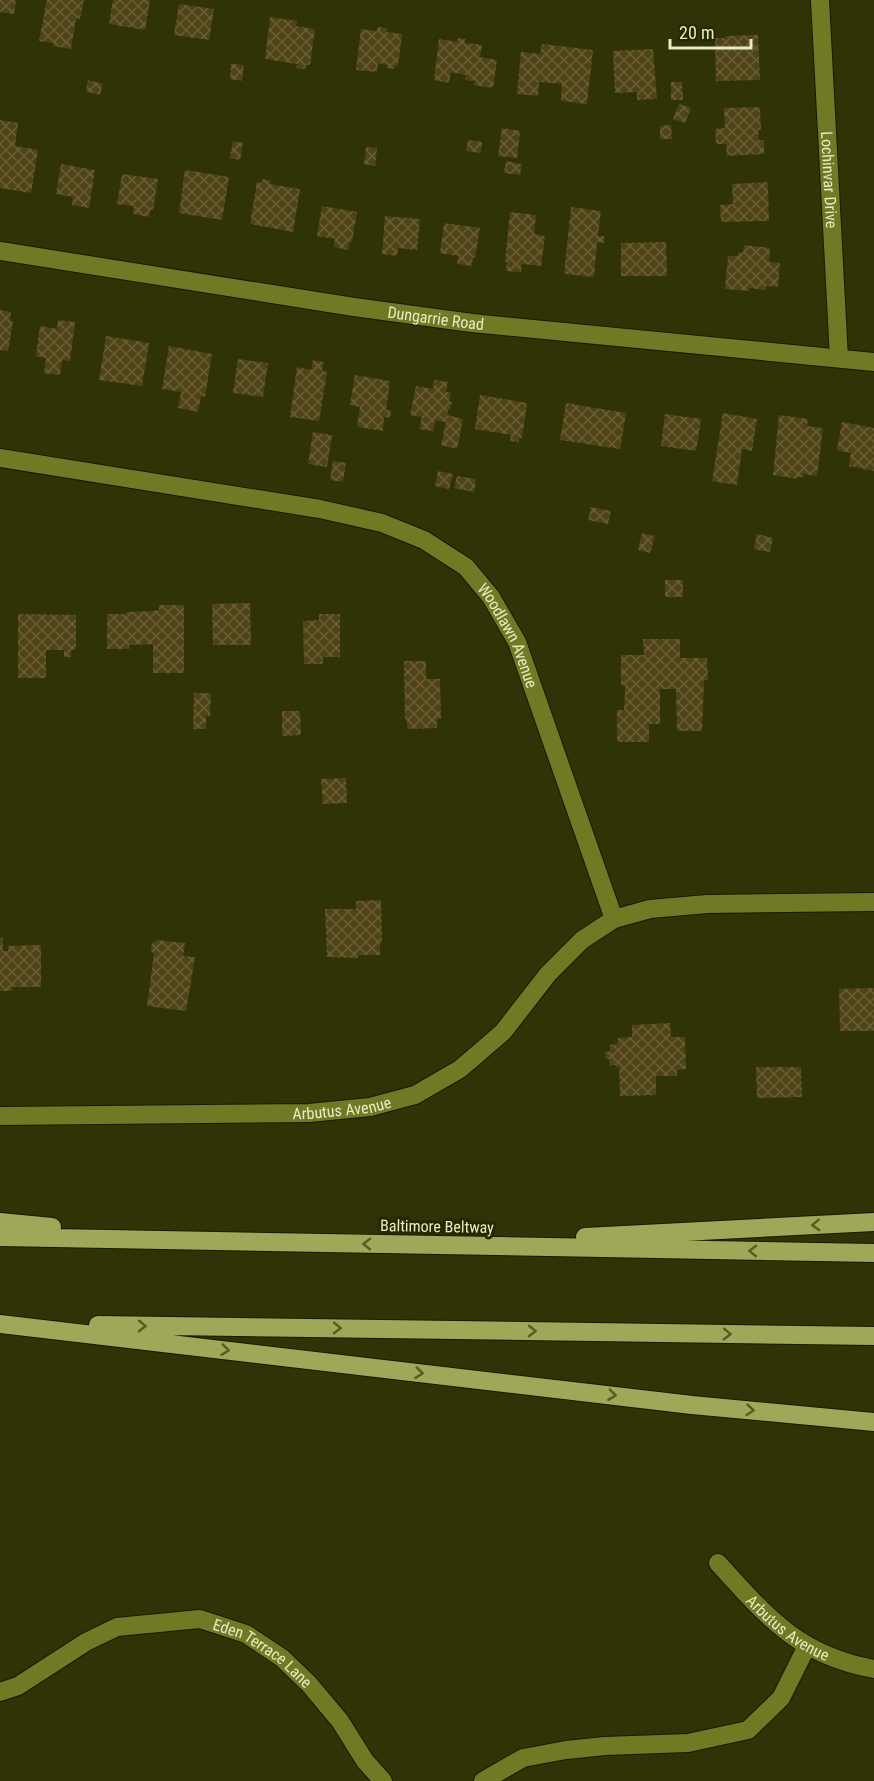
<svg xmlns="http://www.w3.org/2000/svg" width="874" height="1781" font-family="'Roboto Condensed',sans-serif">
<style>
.building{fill:url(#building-cross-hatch)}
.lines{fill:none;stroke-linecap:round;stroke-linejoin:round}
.minor-casing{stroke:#171a02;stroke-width:20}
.highway-casing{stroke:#171a02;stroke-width:20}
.minor{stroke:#727924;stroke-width:18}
.highway{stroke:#9fa858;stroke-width:18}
.oneway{stroke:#565c23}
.labels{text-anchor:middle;stroke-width:6;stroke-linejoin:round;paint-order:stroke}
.street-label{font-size:16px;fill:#e6ecc3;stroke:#262900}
</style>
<defs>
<pattern id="building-cross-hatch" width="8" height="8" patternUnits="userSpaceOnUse" patternTransform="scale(1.5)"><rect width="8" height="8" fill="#504417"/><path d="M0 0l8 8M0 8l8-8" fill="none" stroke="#695f37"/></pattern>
</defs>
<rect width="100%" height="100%" fill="#2f3305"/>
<path class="building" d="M 0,0 L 16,0 L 14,14 L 0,12 Z
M 47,0 L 84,0 L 80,19 L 76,18 L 71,49 L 53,46 L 54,43 L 39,41 Z
M 113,0 L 150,0 L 145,30 L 109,24 Z
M 179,4 L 214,9 L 209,40 L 174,35 Z
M 270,17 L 297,21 L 296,26 L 315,29 L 310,65 L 306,65 L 305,69 L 296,68 L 297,64 L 265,59 Z
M 378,27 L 387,28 L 387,32 L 402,34 L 398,66 L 395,66 L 394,69 L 387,68 L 387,65 L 378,63 L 377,72 L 356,70 L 361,29 L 377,31 Z
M 758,35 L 760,80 L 716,81 L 715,38 L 725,38 L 725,36 Z
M 458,38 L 465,39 L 465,43 L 482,45 L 480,57 L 497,60 L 493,88 L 474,85 L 475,81 L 465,80 L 466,75 L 451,72 L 449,83 L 434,80 L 439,39 L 457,42 Z
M 542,44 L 593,50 L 587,104 L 561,101 L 562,84 L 539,82 L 538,96 L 517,94 L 521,52 L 540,54 Z
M 653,49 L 657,99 L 637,100 L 637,92 L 615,93 L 613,51 Z
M 231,64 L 244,65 L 242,81 L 230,79 Z
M 88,80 L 103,84 L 100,95 L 86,91 Z
M 671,82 L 682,82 L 683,100 L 671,100 Z
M 679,104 L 691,108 L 685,123 L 673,119 Z
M 760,107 L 761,130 L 758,130 L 759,140 L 764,140 L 764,154 L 727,156 L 726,144 L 716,144 L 715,129 L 725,128 L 724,108 Z
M 0,120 L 18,123 L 15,146 L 38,150 L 31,193 L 0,188 Z
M 671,125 L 672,139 L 660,139 L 660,126 Z
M 502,128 L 520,131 L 517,158 L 498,156 Z
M 468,140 L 482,142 L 481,153 L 466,151 Z
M 233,141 L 243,143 L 240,160 L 230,158 Z
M 366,147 L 377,148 L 375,166 L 364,164 Z
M 506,161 L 522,164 L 520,175 L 504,173 Z
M 61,164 L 95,170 L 89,208 L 72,205 L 73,197 L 56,194 Z
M 185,170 L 229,177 L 222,220 L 179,213 Z
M 122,174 L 158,179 L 153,210 L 150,210 L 149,217 L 133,214 L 134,206 L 117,204 Z
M 263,179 L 271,181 L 270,184 L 300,189 L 293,232 L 250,224 L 257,182 L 262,183 Z
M 768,182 L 769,221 L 721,222 L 720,205 L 733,204 L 732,184 Z
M 322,206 L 357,212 L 352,242 L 350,241 L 348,250 L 334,247 L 335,239 L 317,236 Z
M 571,207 L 601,211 L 598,236 L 604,236 L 604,243 L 597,242 L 594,277 L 564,274 Z
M 510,212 L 536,215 L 534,234 L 545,236 L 541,266 L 522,264 L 521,272 L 506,271 L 507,262 L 505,262 Z
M 385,216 L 420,219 L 417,250 L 398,248 L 397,256 L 382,254 Z
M 444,223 L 480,228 L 475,258 L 473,257 L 472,266 L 457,264 L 458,256 L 440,253 Z
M 666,242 L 667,276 L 621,276 L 621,243 Z
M 744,245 L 770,248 L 769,262 L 780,263 L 778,287 L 766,286 L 766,290 L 749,288 L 749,291 L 725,289 L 728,256 L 738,256 L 738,252 L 743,253 Z
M 0,310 L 11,312 L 10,321 L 13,321 L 8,351 L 0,350 Z
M 58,320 L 75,322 L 70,361 L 62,360 L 60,375 L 44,373 L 46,358 L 36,356 L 40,326 L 57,329 Z
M 106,336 L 149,343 L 142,386 L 99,380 Z
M 169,346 L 212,354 L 205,397 L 201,396 L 198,412 L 178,408 L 181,392 L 162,389 Z
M 238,359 L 268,363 L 263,397 L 233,393 Z
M 313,360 L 324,362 L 322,371 L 327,372 L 319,421 L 290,417 L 297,367 L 311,370 Z
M 355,375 L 390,381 L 386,410 L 391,410 L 390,418 L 384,417 L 383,431 L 357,427 L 360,407 L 350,405 Z
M 434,380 L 448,382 L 446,392 L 451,393 L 449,401 L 452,402 L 450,410 L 448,409 L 447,415 L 463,419 L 457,449 L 441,445 L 446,422 L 435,420 L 433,431 L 419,429 L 422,417 L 410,415 L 416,386 L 433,389 Z
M 480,395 L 527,403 L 522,438 L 519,438 L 519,442 L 510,441 L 511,435 L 475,429 Z
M 566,403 L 626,413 L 620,449 L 560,440 Z
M 723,413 L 757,419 L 752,451 L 742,449 L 737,485 L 712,481 Z
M 665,414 L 701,419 L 696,451 L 661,446 Z
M 779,415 L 808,419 L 807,426 L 823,428 L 817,476 L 803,474 L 803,477 L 798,477 L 798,479 L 773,475 Z
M 842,422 L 874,428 L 874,471 L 849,466 L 851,453 L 837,450 Z
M 313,432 L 332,435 L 327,467 L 308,464 Z
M 333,461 L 346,463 L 343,482 L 330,480 Z
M 438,471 L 453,474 L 449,489 L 435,486 Z
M 457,476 L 476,479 L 474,492 L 454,488 Z
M 591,507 L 611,511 L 608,524 L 588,520 Z
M 642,533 L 655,536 L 650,553 L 638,550 Z
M 757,534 L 773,538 L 770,552 L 754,549 Z
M 665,580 L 683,580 L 683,597 L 665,597 Z
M 250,603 L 251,645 L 213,645 L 212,604 Z
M 159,605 L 184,605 L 184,673 L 153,673 L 153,644 L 129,645 L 130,649 L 107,649 L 107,614 L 126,614 L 127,612 L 154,611 L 159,610 Z
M 18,614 L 76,615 L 76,649 L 71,650 L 71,657 L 64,657 L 64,650 L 46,650 L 46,678 L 18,678 Z
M 319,614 L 340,614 L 340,657 L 323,657 L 323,664 L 304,664 L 303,621 L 319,620 Z
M 643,639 L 680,639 L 680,658 L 707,658 L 708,680 L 704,680 L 702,731 L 677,731 L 676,689 L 660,689 L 660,724 L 649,724 L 649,742 L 617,742 L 617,710 L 624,710 L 625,693 L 625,685 L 621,685 L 621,655 L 644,655 Z
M 404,661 L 426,661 L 426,679 L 440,679 L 441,719 L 437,719 L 437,728 L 407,729 L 407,719 L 405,720 Z
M 194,693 L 211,693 L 210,716 L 206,716 L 206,729 L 193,729 Z
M 282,711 L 300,711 L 301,735 L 282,736 Z
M 346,778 L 347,803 L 323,804 L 321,779 Z
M 381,900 L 382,943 L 380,943 L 380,955 L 358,955 L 358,958 L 327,957 L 325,909 L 356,909 L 356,901 Z
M 0,938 L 3,938 L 3,951 L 8,951 L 8,946 L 41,945 L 41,987 L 12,987 L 12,991 L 0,991 Z
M 157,940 L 185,943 L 183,956 L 195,957 L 186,1011 L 147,1006 L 154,954 L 151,951 L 152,943 Z
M 874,988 L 874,1031 L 840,1031 L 839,989 Z
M 670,1023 L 671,1037 L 685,1037 L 686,1069 L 677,1070 L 677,1076 L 656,1076 L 656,1095 L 620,1096 L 619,1067 L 616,1068 L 616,1065 L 610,1066 L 609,1059 L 606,1059 L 605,1052 L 610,1051 L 610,1045 L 617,1044 L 618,1038 L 632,1037 L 632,1025 Z
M 756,1067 L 801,1067 L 802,1097 L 757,1098 Z"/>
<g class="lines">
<defs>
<g id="minor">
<path id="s1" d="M 820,0 L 839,358"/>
<path id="s2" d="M 0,251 L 354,307 L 472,323 L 874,362"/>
<path id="s3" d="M 0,458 L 320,509 L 382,523 L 424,540 L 466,567 L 491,597 L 517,642 L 614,919"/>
<path id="s4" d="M 0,1116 L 309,1113 L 370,1107 L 415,1095 L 460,1069 L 503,1032 L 548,974 L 582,940 L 614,919 L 650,909 L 707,904 L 874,902"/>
<path id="s5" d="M 718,1563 C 767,1617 798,1655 874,1669"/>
<path id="s6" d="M 0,1692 L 18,1686 L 86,1642 L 117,1627 L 200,1619 L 246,1634 L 282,1658 L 309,1684 L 340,1721 L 365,1761 L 383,1781"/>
<path d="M 483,1781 L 523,1758 L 566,1750 L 605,1746 L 688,1743 L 748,1730 L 781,1698 L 807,1646"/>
</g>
<path id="highway" d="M 0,1222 L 52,1227
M 0,1237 L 874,1253
M 585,1237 L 874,1222
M 0,1324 L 692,1405 L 874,1422
M 98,1325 L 874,1336"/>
</defs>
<use href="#minor" class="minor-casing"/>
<use href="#highway" class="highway-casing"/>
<use href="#minor" class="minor"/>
<use href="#highway" class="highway"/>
</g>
<defs><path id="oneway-chevron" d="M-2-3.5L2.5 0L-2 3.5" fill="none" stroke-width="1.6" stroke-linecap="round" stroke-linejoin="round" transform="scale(1.5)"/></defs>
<g class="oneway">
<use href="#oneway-chevron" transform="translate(816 1225) rotate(177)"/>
<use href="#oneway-chevron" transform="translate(367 1244) rotate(-179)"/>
<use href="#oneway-chevron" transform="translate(753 1251) rotate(-179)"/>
<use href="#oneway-chevron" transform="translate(142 1326) rotate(1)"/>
<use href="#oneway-chevron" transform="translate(337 1328) rotate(1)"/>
<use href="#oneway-chevron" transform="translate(532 1331) rotate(1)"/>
<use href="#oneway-chevron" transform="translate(727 1334) rotate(1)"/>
<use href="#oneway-chevron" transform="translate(225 1350) rotate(7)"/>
<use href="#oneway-chevron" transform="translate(419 1373) rotate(7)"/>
<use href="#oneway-chevron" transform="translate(612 1395) rotate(7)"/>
<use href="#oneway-chevron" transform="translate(750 1410) rotate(5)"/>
</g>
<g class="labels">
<g class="street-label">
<text dy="6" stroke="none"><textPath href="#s1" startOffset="180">Lochinvar Drive</textPath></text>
<text dy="6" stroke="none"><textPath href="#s2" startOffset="441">Dungarrie Road</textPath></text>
<text dy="6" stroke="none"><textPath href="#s3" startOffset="564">Woodlawn Avenue</textPath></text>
<text dy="6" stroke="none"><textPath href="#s4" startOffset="342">Arbutus Avenue</textPath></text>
<text transform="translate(437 1226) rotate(1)" y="6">Baltimore Beltway</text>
<text dy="6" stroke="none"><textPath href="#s5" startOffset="96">Arbutus Avenue</textPath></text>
<text dy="6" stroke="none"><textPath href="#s6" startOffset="290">Eden Terrace Lane</textPath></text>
</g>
</g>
<path d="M670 39v9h81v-9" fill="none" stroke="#e6ecc3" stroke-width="3"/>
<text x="679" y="39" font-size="18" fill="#e6ecc3" stroke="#262900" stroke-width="4.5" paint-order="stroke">20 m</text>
</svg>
